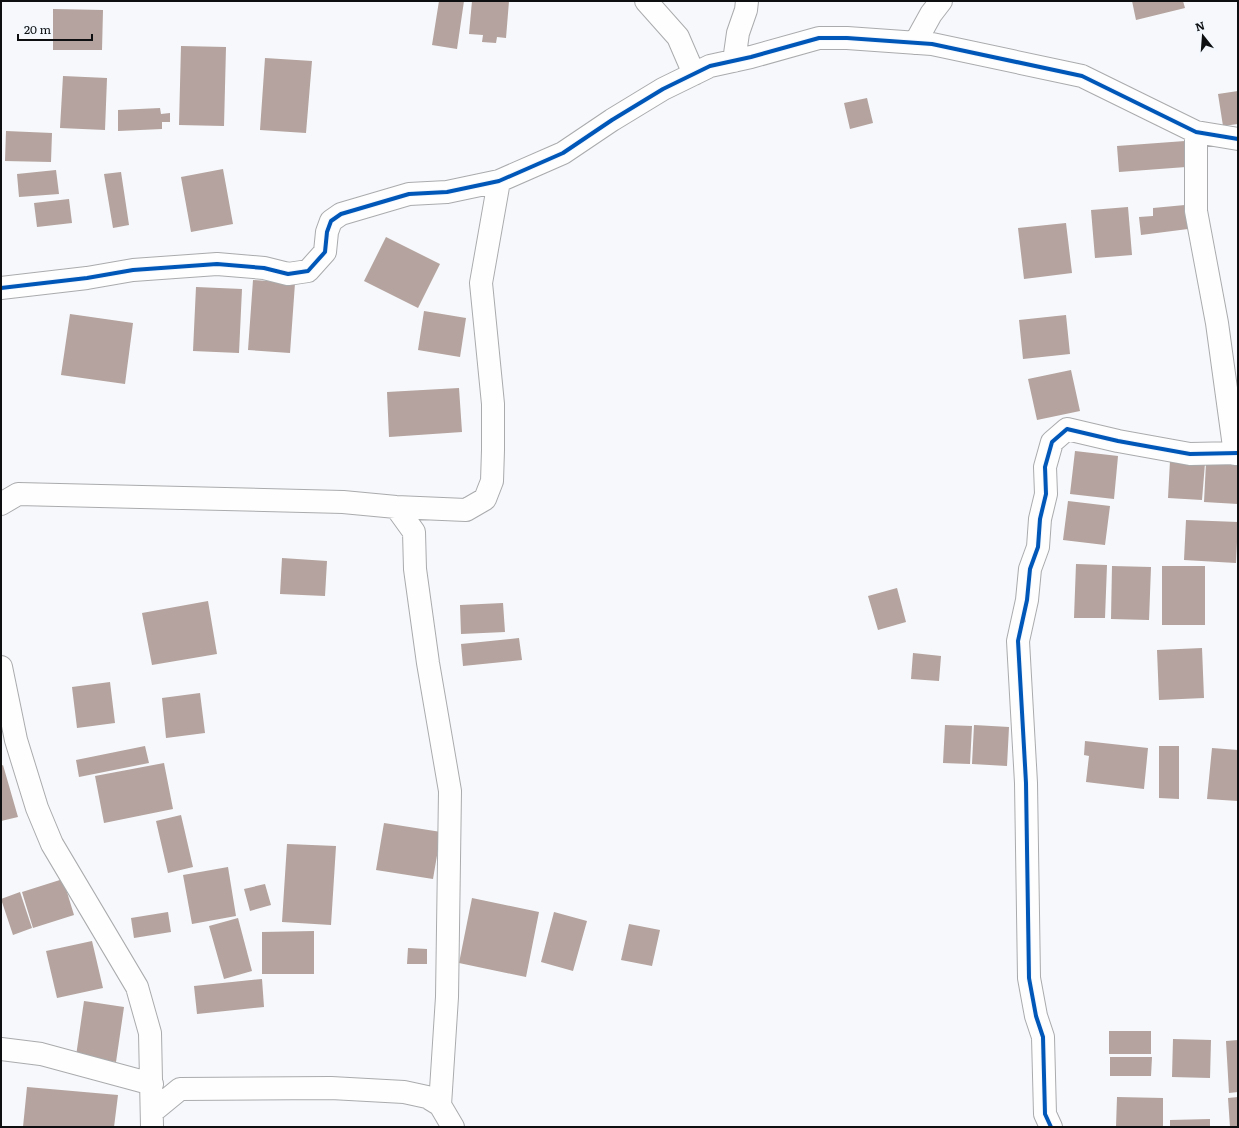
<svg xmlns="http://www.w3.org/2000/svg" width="1239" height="1128" font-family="Literata,serif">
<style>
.building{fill:#b4a39e}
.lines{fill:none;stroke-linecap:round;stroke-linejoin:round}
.minor-casing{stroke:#aaabad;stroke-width:24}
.minor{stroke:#fefefe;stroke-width:22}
.cycleway-casing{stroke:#f3f8fe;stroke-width:6}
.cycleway{stroke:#0057b8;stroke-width:4}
</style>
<rect width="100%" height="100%" fill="#f6f8fb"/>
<path class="building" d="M 439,1 L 464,1 L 457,49 L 432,45 Z
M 472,1 L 509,1 L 506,38 L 497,37 L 496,43 L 482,42 L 483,35 L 469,34 Z
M 1132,1 L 1183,1 L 1185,8 L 1136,20 Z
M 53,9 L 103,10 L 102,50 L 53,50 Z
M 181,46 L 226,47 L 224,126 L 179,125 Z
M 265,58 L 312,61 L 306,133 L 260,130 Z
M 63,76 L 107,78 L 105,130 L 60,128 Z
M 1238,91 L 1238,124 L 1223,126 L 1218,94 Z
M 867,98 L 873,123 L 850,129 L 844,103 Z
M 160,108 L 161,114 L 170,113 L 170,122 L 162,122 L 162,129 L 118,131 L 118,110 Z
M 6,131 L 52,133 L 51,162 L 5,161 Z
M 1185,141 L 1186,167 L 1119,172 L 1117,146 Z
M 223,169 L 233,224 L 191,232 L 181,177 Z
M 56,170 L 59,194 L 19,197 L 17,174 Z
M 121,172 L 129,225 L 113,228 L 104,174 Z
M 69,199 L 72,223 L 37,227 L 34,203 Z
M 1185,205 L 1188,229 L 1141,235 L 1139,217 L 1153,216 L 1153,208 Z
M 1128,207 L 1132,255 L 1095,258 L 1091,210 Z
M 1066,223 L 1072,273 L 1024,279 L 1018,228 Z
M 386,237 L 440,264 L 418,308 L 364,281 Z
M 253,280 L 295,283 L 290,353 L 248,350 Z
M 196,287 L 242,289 L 239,353 L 193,351 Z
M 424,311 L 466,318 L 460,357 L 418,350 Z
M 70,314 L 133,323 L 125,384 L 61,375 Z
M 1066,315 L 1070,354 L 1023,359 L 1019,320 Z
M 1071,370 L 1080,411 L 1037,420 L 1028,379 Z
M 459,388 L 462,432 L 389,437 L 387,392 Z
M 1075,451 L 1118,456 L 1114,499 L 1070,494 Z
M 1170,461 L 1205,463 L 1202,500 L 1168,498 Z
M 1206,463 L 1238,465 L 1238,504 L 1204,502 Z
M 1068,501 L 1110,506 L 1105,545 L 1063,540 Z
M 1186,520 L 1238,522 L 1236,563 L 1184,560 Z
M 282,558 L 327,561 L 325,596 L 280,594 Z
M 1076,564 L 1107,565 L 1105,618 L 1074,618 Z
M 1112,566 L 1151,567 L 1149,620 L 1111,619 Z
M 1162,566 L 1205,566 L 1205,625 L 1162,625 Z
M 897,588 L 906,622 L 878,630 L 868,596 Z
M 208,601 L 217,654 L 152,665 L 142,613 Z
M 503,603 L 505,632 L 461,634 L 460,605 Z
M 519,638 L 522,660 L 463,666 L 461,644 Z
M 1202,648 L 1204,698 L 1159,700 L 1157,650 Z
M 913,653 L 941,656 L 939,681 L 911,679 Z
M 110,682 L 115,723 L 77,728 L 72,687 Z
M 200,693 L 205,733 L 166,738 L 162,698 Z
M 945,725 L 972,726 L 970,764 L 943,763 Z
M 974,725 L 1009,727 L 1007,766 L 972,764 Z
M 1085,741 L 1148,748 L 1144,789 L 1086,782 L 1089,756 L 1084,755 Z
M 145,746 L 149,763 L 79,777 L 76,760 Z
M 1159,746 L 1179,746 L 1179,799 L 1159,798 Z
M 1212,748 L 1238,750 L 1238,801 L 1207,799 Z
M 164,763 L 173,809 L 104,823 L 95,776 Z
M 3,765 L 18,817 L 1,821 L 1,766 Z
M 181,815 L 193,867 L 168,873 L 156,821 Z
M 384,823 L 441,832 L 433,879 L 376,870 Z
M 287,844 L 336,846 L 331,925 L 282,922 Z
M 228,867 L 236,916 L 192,924 L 183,875 Z
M 63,879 L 74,915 L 33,928 L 22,892 Z
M 265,884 L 271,905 L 250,911 L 244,889 Z
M 20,892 L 32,928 L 13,935 L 1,899 Z
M 472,898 L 539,912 L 526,977 L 459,963 Z
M 168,912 L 171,932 L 134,938 L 131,918 Z
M 554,912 L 587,921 L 573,971 L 541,962 Z
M 238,918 L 252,971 L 224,979 L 209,926 Z
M 629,924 L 660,930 L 652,966 L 621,960 Z
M 314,931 L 314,974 L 262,974 L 262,932 Z
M 92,941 L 103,988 L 57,998 L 46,951 Z
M 408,948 L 427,949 L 427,964 L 407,964 Z
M 262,979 L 264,1007 L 197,1014 L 194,986 Z
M 84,1001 L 124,1007 L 116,1062 L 76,1056 Z
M 1109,1031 L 1151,1031 L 1151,1054 L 1109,1054 Z
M 1173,1039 L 1211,1040 L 1210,1078 L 1172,1077 Z
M 1238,1040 L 1238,1092 L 1229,1093 L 1226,1041 Z
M 1110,1057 L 1152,1057 L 1151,1076 L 1110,1076 Z
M 27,1087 L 118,1095 L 114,1127 L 23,1127 Z
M 1117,1097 L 1163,1098 L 1163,1127 L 1116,1127 Z
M 1238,1097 L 1238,1127 L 1230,1127 L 1228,1098 Z
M 1210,1119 L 1210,1127 L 1170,1127 L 1170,1120 Z"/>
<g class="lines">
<defs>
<path id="minor" d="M 646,1 L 678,37 L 694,74
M 915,43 L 931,14 L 941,1
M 734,61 L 738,33 L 746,10 L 747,1
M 1196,132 L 1196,211 L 1217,323 L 1235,454
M 1,288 L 87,278 L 133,270 L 217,264 L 264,268 L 288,274 L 308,271 L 325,252 L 327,232 L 331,221 L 341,214 L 409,194 L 447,192 L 499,181 L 563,153 L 612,120 L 663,89 L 710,66 L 751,57 L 819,38 L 847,38 L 932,44 L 1082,76 L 1196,132 L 1238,139
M 1,504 L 18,494 L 343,502 L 396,507 L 466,510 L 485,499 L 492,481 L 493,450 L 493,404 L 481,283 L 499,181
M 396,507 L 414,532 L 415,569 L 428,663 L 450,791 L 447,997 L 440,1105
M 1,667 L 16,740 L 37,808 L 52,844 L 137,987 L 150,1033 L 152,1127
M 1,1049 L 41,1054 L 152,1084
M 152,1112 L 180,1089 L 331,1088 L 404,1092 L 427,1097 L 440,1105 L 453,1127
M 1051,1127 L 1045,1114 L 1043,1037 L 1036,1016 L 1029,978 L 1026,783 L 1018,641 L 1027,600 L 1030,569 L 1038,547 L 1040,519 L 1046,494 L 1045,467 L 1052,442 L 1067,429 L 1118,441 L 1190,454 L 1238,453"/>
</defs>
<use href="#minor" class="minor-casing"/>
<use href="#minor" class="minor"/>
<defs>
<path id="cycleway" d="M 1,288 L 87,278 L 133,270 L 217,264 L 264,268 L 288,274 L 308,271 L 325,252 L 327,232 L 331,221 L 341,214 L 409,194 L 447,192 L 499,181 L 563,153 L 612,120 L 663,89 L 710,66 L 751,57 L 819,38 L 847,38 L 932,44 L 1082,76 L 1196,132 L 1238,139
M 1051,1127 L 1045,1114 L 1043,1037 L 1036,1016 L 1029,978 L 1026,783 L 1018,641 L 1027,600 L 1030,569 L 1038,547 L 1040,519 L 1046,494 L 1045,467 L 1052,442 L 1067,429 L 1118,441 L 1190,454 L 1238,453"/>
</defs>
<use href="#cycleway" class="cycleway-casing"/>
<use href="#cycleway" class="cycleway"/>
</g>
<rect width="1239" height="1128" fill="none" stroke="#0d0f11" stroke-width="4"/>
<g transform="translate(1203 36) rotate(343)" stroke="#f3f8fe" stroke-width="3" paint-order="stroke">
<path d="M0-3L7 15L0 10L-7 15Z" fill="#0d0f11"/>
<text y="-6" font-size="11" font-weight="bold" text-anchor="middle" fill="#0d0f11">N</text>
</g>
<path d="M18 34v6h74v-6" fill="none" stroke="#0d0f11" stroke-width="2"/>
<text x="24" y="34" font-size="12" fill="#0d0f11" stroke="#f3f8fe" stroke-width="3" paint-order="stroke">20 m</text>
</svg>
